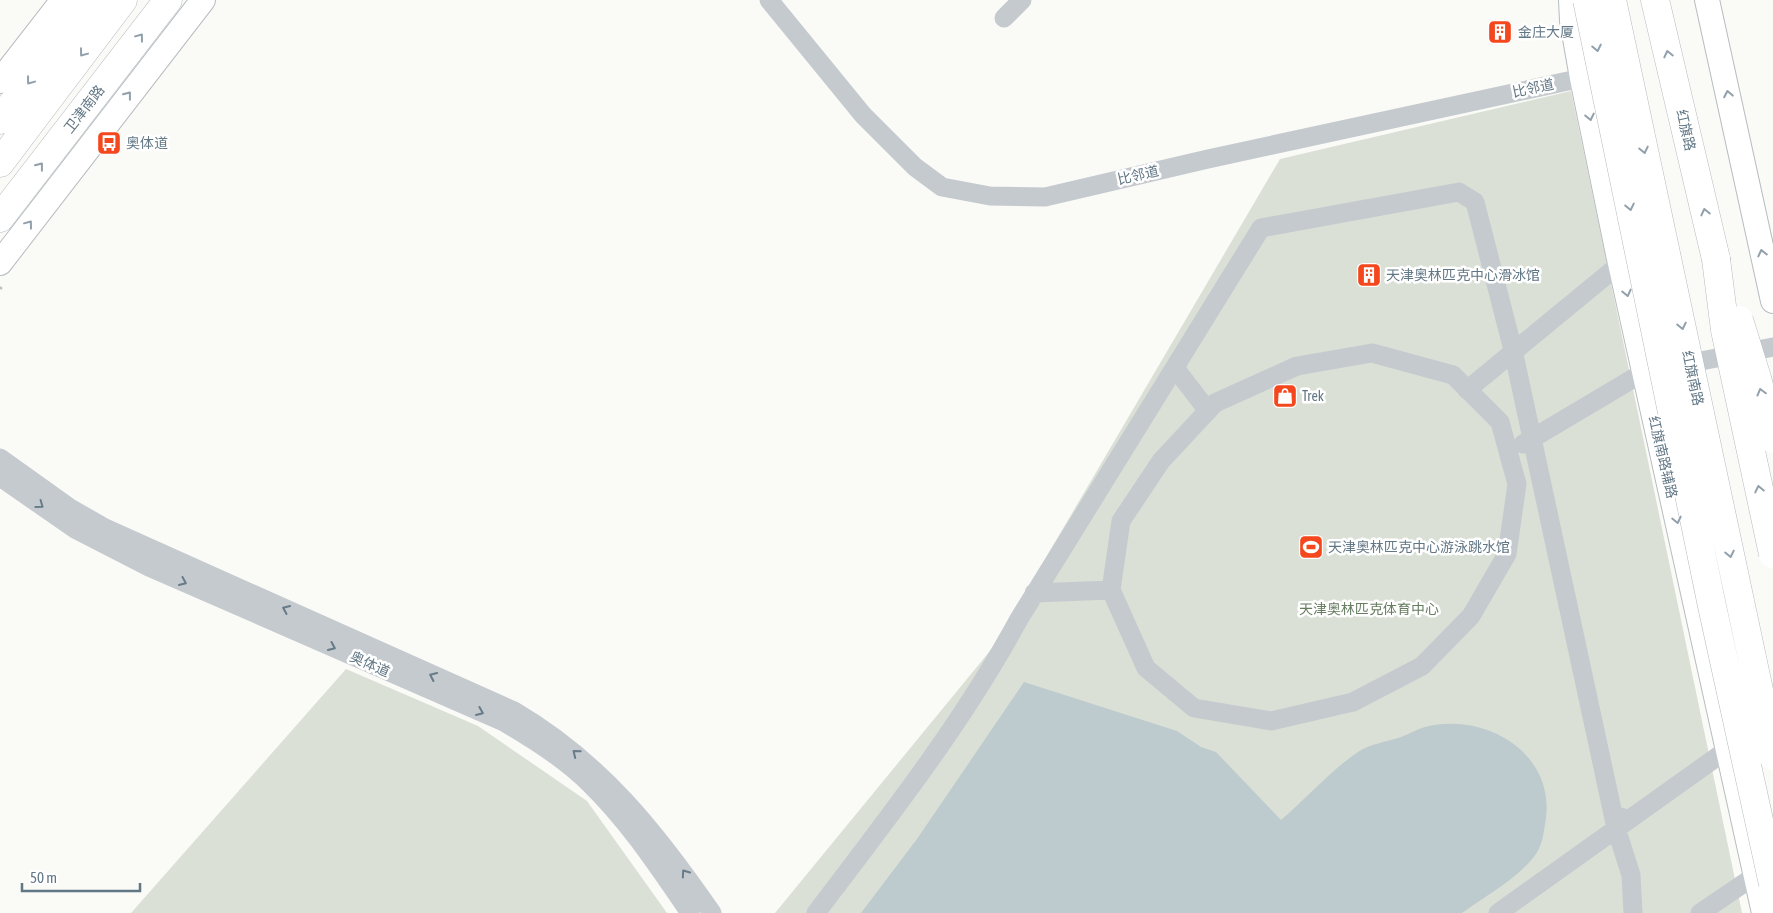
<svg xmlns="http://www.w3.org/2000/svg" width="1773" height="913" font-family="'Asap Condensed','Noto Sans SC',sans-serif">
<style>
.green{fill:#dae0d6}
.water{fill:#bdcace}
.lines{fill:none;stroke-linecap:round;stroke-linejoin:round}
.major-casing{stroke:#b6bcc0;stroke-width:26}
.highway-casing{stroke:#b6bbbf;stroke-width:29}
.path{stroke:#bdc1c4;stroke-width:3;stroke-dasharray:2.5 2.5;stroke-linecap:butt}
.minor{stroke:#c5cace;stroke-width:19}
.major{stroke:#fff;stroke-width:24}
.highway{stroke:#fff;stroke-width:28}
.highway-bridge-casing{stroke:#b6bbbf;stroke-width:29;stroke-linecap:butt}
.highway-bridge{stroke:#fff;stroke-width:28}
.oneway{stroke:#91a0aa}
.oneway2{stroke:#677b89}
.labels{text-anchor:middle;stroke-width:5;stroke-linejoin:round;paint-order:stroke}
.poi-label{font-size:14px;fill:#627785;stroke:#fff;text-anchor:start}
.street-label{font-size:14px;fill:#627785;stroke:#fff}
.park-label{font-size:14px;fill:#677c61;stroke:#fff}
</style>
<rect width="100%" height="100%" fill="#fafaf7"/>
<path class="green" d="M 1571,91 L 1742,913 L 775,913 L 994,646 L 1280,159 Z
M 346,669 L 478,726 L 587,801 L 667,913 L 131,913 Z"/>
<path class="water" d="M 1024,682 L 1177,731 L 1201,747 L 1216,752 L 1281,820 C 1306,799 1331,770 1358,752 C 1369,744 1387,742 1401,737 C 1409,734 1417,729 1425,727 C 1485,712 1554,752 1546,818 C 1544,830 1543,844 1536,854 C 1520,877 1484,897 1462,913 L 861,913 L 917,839 Z"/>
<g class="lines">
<defs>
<path id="major" d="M 1571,0 L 1572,21 L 1582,78 L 1618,254 L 1764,913
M 1707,0 L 1773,301
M 0,81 L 63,0
M 0,263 L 203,0"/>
<path id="highway" d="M 1655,0 L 1716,259
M 0,120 L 91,0
M 0,163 L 123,0
M 0,218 L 168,0"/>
</defs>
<use href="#major" class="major-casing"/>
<use href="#highway" class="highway-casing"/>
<path class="path" d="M 0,289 L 3,285"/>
<path class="minor" d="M 769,0 L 863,115 L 915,167 L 942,187 L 990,196 L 1045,197 L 1208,159 L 1582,78
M 1004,18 L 1022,0
M 1175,368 L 1208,411
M 1467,390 L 1620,264
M 1523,444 L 1644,372 L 1773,347
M 0,458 L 70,508 L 105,528 L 514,711 C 601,762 656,832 712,913
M 0,477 L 75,529 L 149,567 L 504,722 C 534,740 565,759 590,784 C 629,822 659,868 690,913
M 1034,593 L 1111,590 L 1121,521 L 1161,461 L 1215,403 L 1297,366 L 1372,353 L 1453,375 L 1500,422 L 1517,484 L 1507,554 L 1471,616 L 1422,666 L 1353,702 L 1271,721 L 1194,708 L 1146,668 L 1111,590
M 1621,817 L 1616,828 L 1631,875 L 1633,913
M 816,913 C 888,818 962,724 1019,619 L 1261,228 L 1459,192 L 1475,202 L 1513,350 L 1616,828
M 1498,913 L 1728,749
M 1700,913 L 1756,875"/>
<use href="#major" class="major"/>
<use href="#highway" class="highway"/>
<defs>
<path id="highway-bridge" d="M 1587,0 L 1712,606 L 1773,884
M 1612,0 L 1773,756
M 1716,259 L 1725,330 L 1773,554
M 1739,320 L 1757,378 L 1773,439"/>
</defs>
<use href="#highway-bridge" class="highway-bridge-casing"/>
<use href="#highway-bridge" class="highway-bridge"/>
</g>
<defs><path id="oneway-chevron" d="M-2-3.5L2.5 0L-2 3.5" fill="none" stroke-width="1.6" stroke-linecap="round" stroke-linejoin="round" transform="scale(1.25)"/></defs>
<g class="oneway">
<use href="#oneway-chevron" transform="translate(140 37) rotate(-53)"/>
<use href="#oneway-chevron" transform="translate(1597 48) rotate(78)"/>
<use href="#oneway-chevron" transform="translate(83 53) rotate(127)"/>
<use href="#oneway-chevron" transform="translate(1668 54) rotate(-103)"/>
<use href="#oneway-chevron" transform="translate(30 81) rotate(127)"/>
<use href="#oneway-chevron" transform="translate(1728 94) rotate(-101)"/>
<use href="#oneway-chevron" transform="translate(128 95) rotate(-52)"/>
<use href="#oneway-chevron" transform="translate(1590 117) rotate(78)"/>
<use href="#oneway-chevron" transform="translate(1644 150) rotate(78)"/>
<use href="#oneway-chevron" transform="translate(40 166) rotate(-52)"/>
<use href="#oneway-chevron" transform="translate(1630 207) rotate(78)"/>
<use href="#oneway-chevron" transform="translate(1705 212) rotate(-103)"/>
<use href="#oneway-chevron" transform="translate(29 224) rotate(-53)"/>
<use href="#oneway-chevron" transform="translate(1762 253) rotate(-103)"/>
<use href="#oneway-chevron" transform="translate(1627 293) rotate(77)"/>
<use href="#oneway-chevron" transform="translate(1682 326) rotate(78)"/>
<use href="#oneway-chevron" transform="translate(1761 392) rotate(-105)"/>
<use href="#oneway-chevron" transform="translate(1759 489) rotate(-102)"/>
<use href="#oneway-chevron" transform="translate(1677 520) rotate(77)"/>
<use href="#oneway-chevron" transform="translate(1730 554) rotate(78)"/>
</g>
<g class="oneway2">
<use href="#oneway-chevron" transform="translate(40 505) rotate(36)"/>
<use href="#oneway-chevron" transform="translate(183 582) rotate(24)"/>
<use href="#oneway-chevron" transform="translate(286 609) rotate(-156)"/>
<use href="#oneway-chevron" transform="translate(332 647) rotate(24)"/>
<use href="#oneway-chevron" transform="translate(433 676) rotate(-155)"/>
<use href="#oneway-chevron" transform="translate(480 712) rotate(23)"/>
<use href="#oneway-chevron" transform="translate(576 753) rotate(-141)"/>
<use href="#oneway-chevron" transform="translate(685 873) rotate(-125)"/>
</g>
<defs>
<symbol id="building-square" viewBox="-11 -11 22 22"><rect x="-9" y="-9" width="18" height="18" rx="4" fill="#f4471d" stroke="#fff"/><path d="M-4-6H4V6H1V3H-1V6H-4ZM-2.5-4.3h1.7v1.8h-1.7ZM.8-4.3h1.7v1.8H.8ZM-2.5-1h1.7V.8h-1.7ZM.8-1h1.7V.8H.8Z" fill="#fff"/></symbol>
<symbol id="bus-square" viewBox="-11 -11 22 22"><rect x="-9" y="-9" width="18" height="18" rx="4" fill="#f4471d" stroke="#fff"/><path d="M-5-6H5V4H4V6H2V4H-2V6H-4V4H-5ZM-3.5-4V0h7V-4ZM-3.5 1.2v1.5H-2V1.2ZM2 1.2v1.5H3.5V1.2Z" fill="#fff"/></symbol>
<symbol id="shop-square" viewBox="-11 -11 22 22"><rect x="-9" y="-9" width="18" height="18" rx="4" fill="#f4471d" stroke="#fff"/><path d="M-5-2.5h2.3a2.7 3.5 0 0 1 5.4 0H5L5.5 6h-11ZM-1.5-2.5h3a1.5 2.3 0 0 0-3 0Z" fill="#fff"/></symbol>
<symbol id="stadium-square" viewBox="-11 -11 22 22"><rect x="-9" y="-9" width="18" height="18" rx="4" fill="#f4471d" stroke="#fff"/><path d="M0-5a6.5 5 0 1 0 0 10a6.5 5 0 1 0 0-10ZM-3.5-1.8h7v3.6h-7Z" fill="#fff"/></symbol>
</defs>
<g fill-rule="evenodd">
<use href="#building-square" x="1486" y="18" width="28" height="28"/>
<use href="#bus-square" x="95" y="129" width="28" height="28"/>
<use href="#building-square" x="1355" y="261" width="28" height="28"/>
<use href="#shop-square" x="1271" y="382" width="28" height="28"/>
<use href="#stadium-square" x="1297" y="533" width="28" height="28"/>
</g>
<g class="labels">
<g class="poi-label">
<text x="1518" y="37">金庄大厦</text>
<text x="126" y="148">奥体道</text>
<text x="1386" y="280">天津奥林匹克中心滑冰馆</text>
<text x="1302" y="401">Trek</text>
<text x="1328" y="552">天津奥林匹克中心游泳跳水馆</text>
</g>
<g class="street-label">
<text transform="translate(1533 88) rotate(-12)" y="5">比邻道</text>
<text transform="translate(84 109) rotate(-52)" y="5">卫津南路</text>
<text transform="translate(1686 130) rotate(77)" y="5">红旗路</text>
<text transform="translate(1138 175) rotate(-13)" y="5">比邻道</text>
<text transform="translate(1693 378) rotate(78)" y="5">红旗南路</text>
<text transform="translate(1663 457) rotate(77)" y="5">红旗南路辅路</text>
<text transform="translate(370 664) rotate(24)" y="5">奥体道</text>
</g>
<g class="park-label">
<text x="1369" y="614">天津奥林匹克体育中心</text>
</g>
</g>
<path d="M22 883v8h118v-8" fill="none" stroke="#627785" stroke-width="2.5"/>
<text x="30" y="883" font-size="15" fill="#627785" stroke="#ffffff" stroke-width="4" paint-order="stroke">50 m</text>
</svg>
